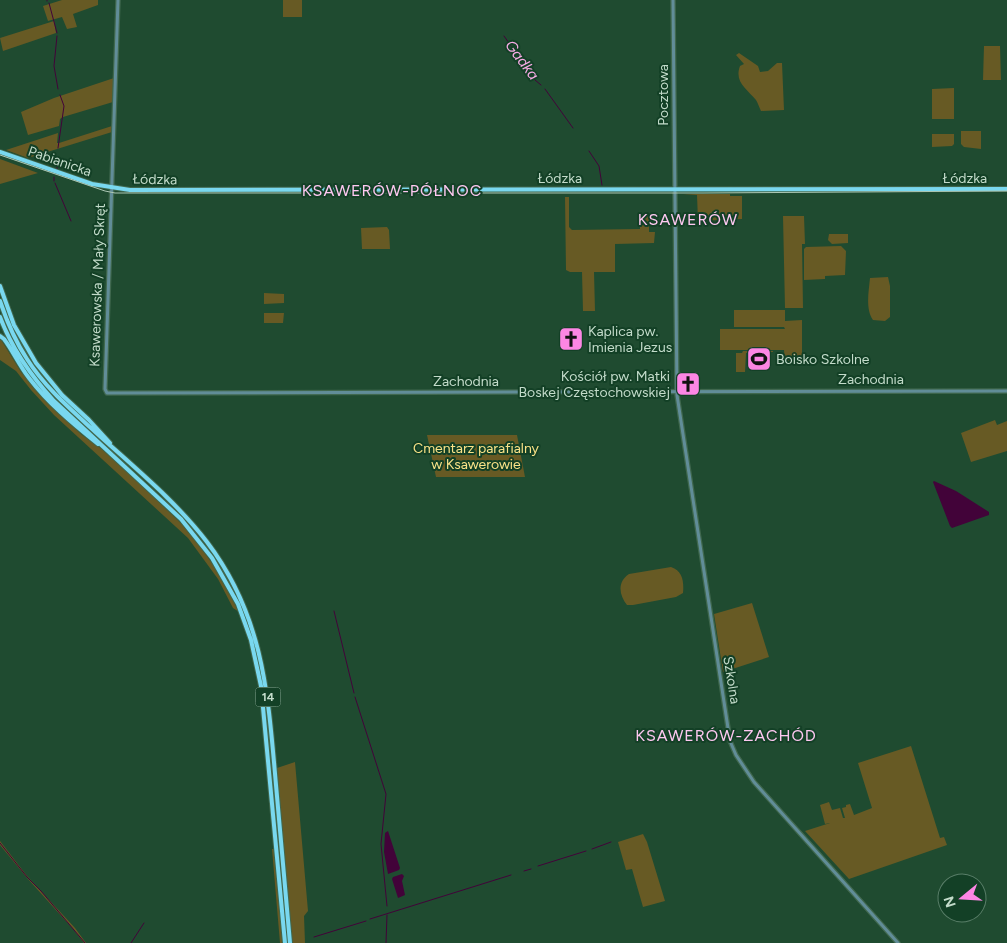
<svg xmlns="http://www.w3.org/2000/svg" width="1007" height="943" font-family="Figtree,sans-serif">
<style>
.green{fill:#675a24}
.water{fill:#420339}
.lines{fill:none;stroke-linecap:round;stroke-linejoin:round}
.stream{stroke:#420339;stroke-width:1}
.minor-casing{stroke:#40684f;stroke-width:5.5}
.major-casing{stroke:#40684f;stroke-width:6}
.minor{stroke:#618d98;stroke-width:3}
.major{stroke:#79d8ef;stroke-width:4}
.tram{stroke:#acc7b4;stroke-width:1}
.labels{text-anchor:middle;stroke-width:4;stroke-linejoin:round;paint-order:stroke}
.shield{fill:#134026;stroke:#8eac99;stroke-width:1}
.shield-label{font-size:12px;font-weight:bold;fill:#c3dbca}
.street-label{font-size:14px;fill:#c3dbca;stroke:#134026}
.poi-label{font-size:14px;fill:#c3dbca;stroke:#134026;text-anchor:start}
.park-label{font-size:14px;fill:#fae288;stroke:#134026}
.water-label{font-size:15px;font-style:italic;fill:#f7ace6;stroke:#134026}
.quarter-label{font-size:16px;letter-spacing:1px;fill:#fec8f1;stroke:#134026}
</style>
<rect width="100%" height="100%" fill="#1f4b30"/>
<path class="green" d="M 62,0 L 98,0 L 98,5 L 73,14 L 77,27 L 67,29 L 62,17 L 48,21 L 43,6 Z
M 283,0 L 302,0 L 302,17 L 283,17 Z
M 54,21 L 56,33 L 3,51 L 0,38 Z
M 984,46 L 1000,46 L 1001,80 L 983,80 Z
M 739,53 L 758,66 L 760,72 L 768,71 L 777,63 L 782,63 L 784,110 L 761,111 C 759,107 758,103 756,100 C 747,89 734,82 740,66 L 744,64 L 736,55 Z
M 114,78 L 113,102 L 63,117 L 60,119 L 59,126 L 28,135 L 21,112 L 54,98 Z
M 954,88 L 954,119 L 932,119 L 932,89 Z
M 112,126 L 112,132 L 28,158 L 6,150 L 58,133 L 57,143 L 59,143 Z
M 961,131 L 981,131 L 981,149 L 964,147 L 961,144 Z
M 932,134 L 954,134 L 954,144 L 952,146 L 932,147 Z
M 0,159 L 38,173 L 0,184 Z
M 683,194 L 730,194 L 730,196 L 742,196 L 742,219 L 698,221 L 697,195 Z
M 565,197 L 569,197 L 569,227 L 572,230 L 640,229 L 640,214 L 649,214 L 649,232 L 655,232 L 654,243 L 615,244 L 615,272 L 594,272 L 595,311 L 583,311 L 582,272 L 570,272 L 566,270 Z
M 783,216 L 804,216 L 805,244 L 802,244 L 803,308 L 785,308 Z
M 387,227 L 389,230 L 390,249 L 362,249 L 361,228 Z
M 829,234 L 848,234 L 848,243 L 832,244 L 828,240 Z
M 841,246 L 846,251 L 845,275 L 825,276 L 825,279 L 804,280 L 804,249 L 806,247 Z
M 888,277 L 890,286 L 890,317 L 885,321 L 873,320 C 865,309 869,290 870,278 Z
M 264,293 L 284,294 L 284,303 L 264,304 Z
M 734,310 L 785,310 L 785,321 L 802,320 L 802,364 L 785,364 L 784,350 L 720,350 L 720,329 L 785,329 L 784,327 L 734,327 Z
M 264,313 L 284,313 L 283,323 L 264,323 Z
M 0,338 L 21,372 L 50,405 L 82,435 L 109,454 L 188,530 L 217,570 L 239,612 L 233,608 L 218,579 L 188,538 L 54,415 L 31,390 L 16,371 L 0,360 Z
M 743,351 L 773,351 L 773,352 L 746,353 L 745,372 L 736,372 L 736,353 L 742,353 Z
M 747,353 L 771,353 L 771,365 L 747,365 Z
M 995,420 L 997,425 L 1007,421 L 1007,451 L 971,462 L 961,433 Z
M 427,435 L 517,435 L 525,477 L 436,477 Z
M 671,567 C 683,571 684,582 683,593 L 676,597 L 633,605 L 627,605 C 619,595 617,582 629,574 Z
M 752,603 L 769,657 L 723,672 L 714,614 Z
M 266,709 L 268,710 L 289,943 L 287,943 Z
M 911,746 L 940,838 L 944,837 L 947,845 L 849,879 L 805,831 L 830,823 L 825,824 L 820,805 L 829,802 L 832,810 L 840,808 L 843,818 L 845,818 L 842,808 L 846,807 L 846,805 L 850,804 L 854,815 L 872,808 L 858,763 Z
M 295,762 L 308,911 L 304,916 L 305,943 L 292,943 L 277,768 Z
M 643,834 L 647,842 L 665,901 L 643,907 L 632,869 L 626,870 L 618,842 Z
M 0,841 L 27,876 L 75,928 L 86,943 L 84,943 L 73,929 L 28,879 L 0,845 Z
M 272,849 L 275,849 L 283,943 L 280,943 Z"/>
<path class="water" d="M 934,481 L 956,491 L 989,512 L 989,515 L 952,528 L 950,526 L 933,482 Z
M 388,831 L 400,868 L 399,870 L 388,874 L 384,852 L 385,833 Z
M 402,874 L 404,876 L 402,881 L 405,895 L 398,898 L 392,879 L 393,877 Z"/>
<g class="lines">
<path class="stream" d="M 47,0 L 47,1
M 49,3 L 57,33
M 57,36 L 54,66 L 58,89
M 504,36 L 535,80 L 541,85
M 545,89 L 573,128
M 58,148 L 64,106 L 60,95
M 589,151 L 599,166 L 602,185
M 57,169 L 57,167
M 54,181 L 54,177
M 55,183 L 71,221
M 334,611 L 354,693
M 355,697 L 386,794 L 381,844 L 387,906
M 0,843 L 27,877 L 41,891 L 85,943
M 592,849 L 611,842
M 538,866 L 586,851
M 524,871 L 531,869
M 370,919 L 511,875
M 314,937 L 366,921
M 131,943 L 144,923
M 386,943 L 387,915"/>
<defs>
<path id="minor" d="M 118,0 L 105,389 L 107,393 L 1007,391
M 673,0 L 677,395 L 730,741 L 736,755 L 754,782 L 898,943"/>
<path id="major" d="M 0,152 L 92,184 L 130,190 L 1007,189
M 0,286 L 14,325 L 36,363 L 62,395 L 89,420 L 110,443
M 0,301 C 7,322 15,341 27,359 C 44,386 68,407 91,428 C 131,465 174,499 207,542 C 264,617 268,695 276,785 C 281,838 285,890 290,943
M 0,317 C 12,349 31,376 54,401 L 181,519 L 212,558 L 238,604 L 251,640 L 261,686 L 285,943
M 0,336 L 4,339 C 13,351 19,365 29,378 C 48,403 73,424 98,444"/>
</defs>
<use href="#minor" class="minor-casing"/>
<use href="#major" class="major-casing"/>
<use href="#minor" class="minor"/>
<use href="#major" class="major"/>
<path class="tram" d="M 0,155 L 105,191 L 115,193 L 703,193 L 1007,191"/>
</g>
<defs>
<symbol id="church-square" viewBox="-11 -11 22 22"><rect x="-9" y="-9" width="18" height="18" rx="4" fill="#fc86e4" stroke="#134026"/><path d="M-1.2-6h2.4v3.5h3.3v2.4h-3.3V6h-2.4V-.1h-3.3v-2.4h3.3Z" fill="#111"/></symbol>
<symbol id="stadium-square" viewBox="-11 -11 22 22"><rect x="-9" y="-9" width="18" height="18" rx="4" fill="#fc86e4" stroke="#134026"/><path d="M0-5a6.5 5 0 1 0 0 10a6.5 5 0 1 0 0-10ZM-3.5-1.8h7v3.6h-7Z" fill="#111"/></symbol>
</defs>
<g fill-rule="evenodd">
<use href="#church-square" x="557" y="325" width="28" height="28"/>
<use href="#stadium-square" x="745" y="345" width="28" height="28"/>
<use href="#church-square" x="674" y="370" width="28" height="28"/>
</g>
<g class="labels">
<rect class="shield" x="255.5" y="687.5" width="25" height="19" rx="4"/>
<g class="shield-label">
<text x="268" y="701">14</text>
</g>
<g class="street-label">
<text transform="translate(663 95) rotate(-90)" y="5">Pocztowa</text>
<text transform="translate(60 161) rotate(19)" y="5">Pabianicka</text>
<text x="560" y="183">Łódzka</text>
<text x="965" y="183">Łódzka</text>
<text transform="translate(155 179) rotate(1)" y="5">Łódzka</text>
<text transform="translate(97 285) rotate(-88)" y="5">Ksawerowska / Mały Skręt</text>
<text x="871" y="384">Zachodnia</text>
<text x="466" y="386">Zachodnia</text>
<text transform="translate(732 680) rotate(81)" y="5">Szkolna</text>
</g>
<g class="poi-label">
<text x="588" y="336">Kaplica pw.<tspan x="588" dy="16">Imienia Jezus</tspan></text>
<text x="776" y="364">Boisko Szkolne</text>
<text x="670" y="381" text-anchor="end">Kościół pw. Matki<tspan x="670" dy="16">Boskej Częstochowskiej</tspan></text>
</g>
<g class="park-label">
<text x="476" y="453">Cmentarz parafialny<tspan x="476" dy="16">w Ksawerowie</tspan></text>
</g>
<g class="water-label">
<text transform="translate(522 60) rotate(53)" y="5">Gadka</text>
</g>
<g class="quarter-label">
<text x="392" y="196">KSAWERÓW-PÓŁNOC</text>
<text x="688" y="225">KSAWERÓW</text>
<text x="726" y="741">KSAWERÓW-ZACHÓD</text>
</g>
</g>
<g transform="translate(962 898) rotate(252)"><circle r="24" fill="#134026" stroke="#597e68"/>
<path d="M0-4L9 19L0 12L-9 19Z" fill="#fc86e4"/>
<text y="-8" font-size="14" font-weight="bold" text-anchor="middle" fill="#c3dbca">N</text>
</g>
</svg>
